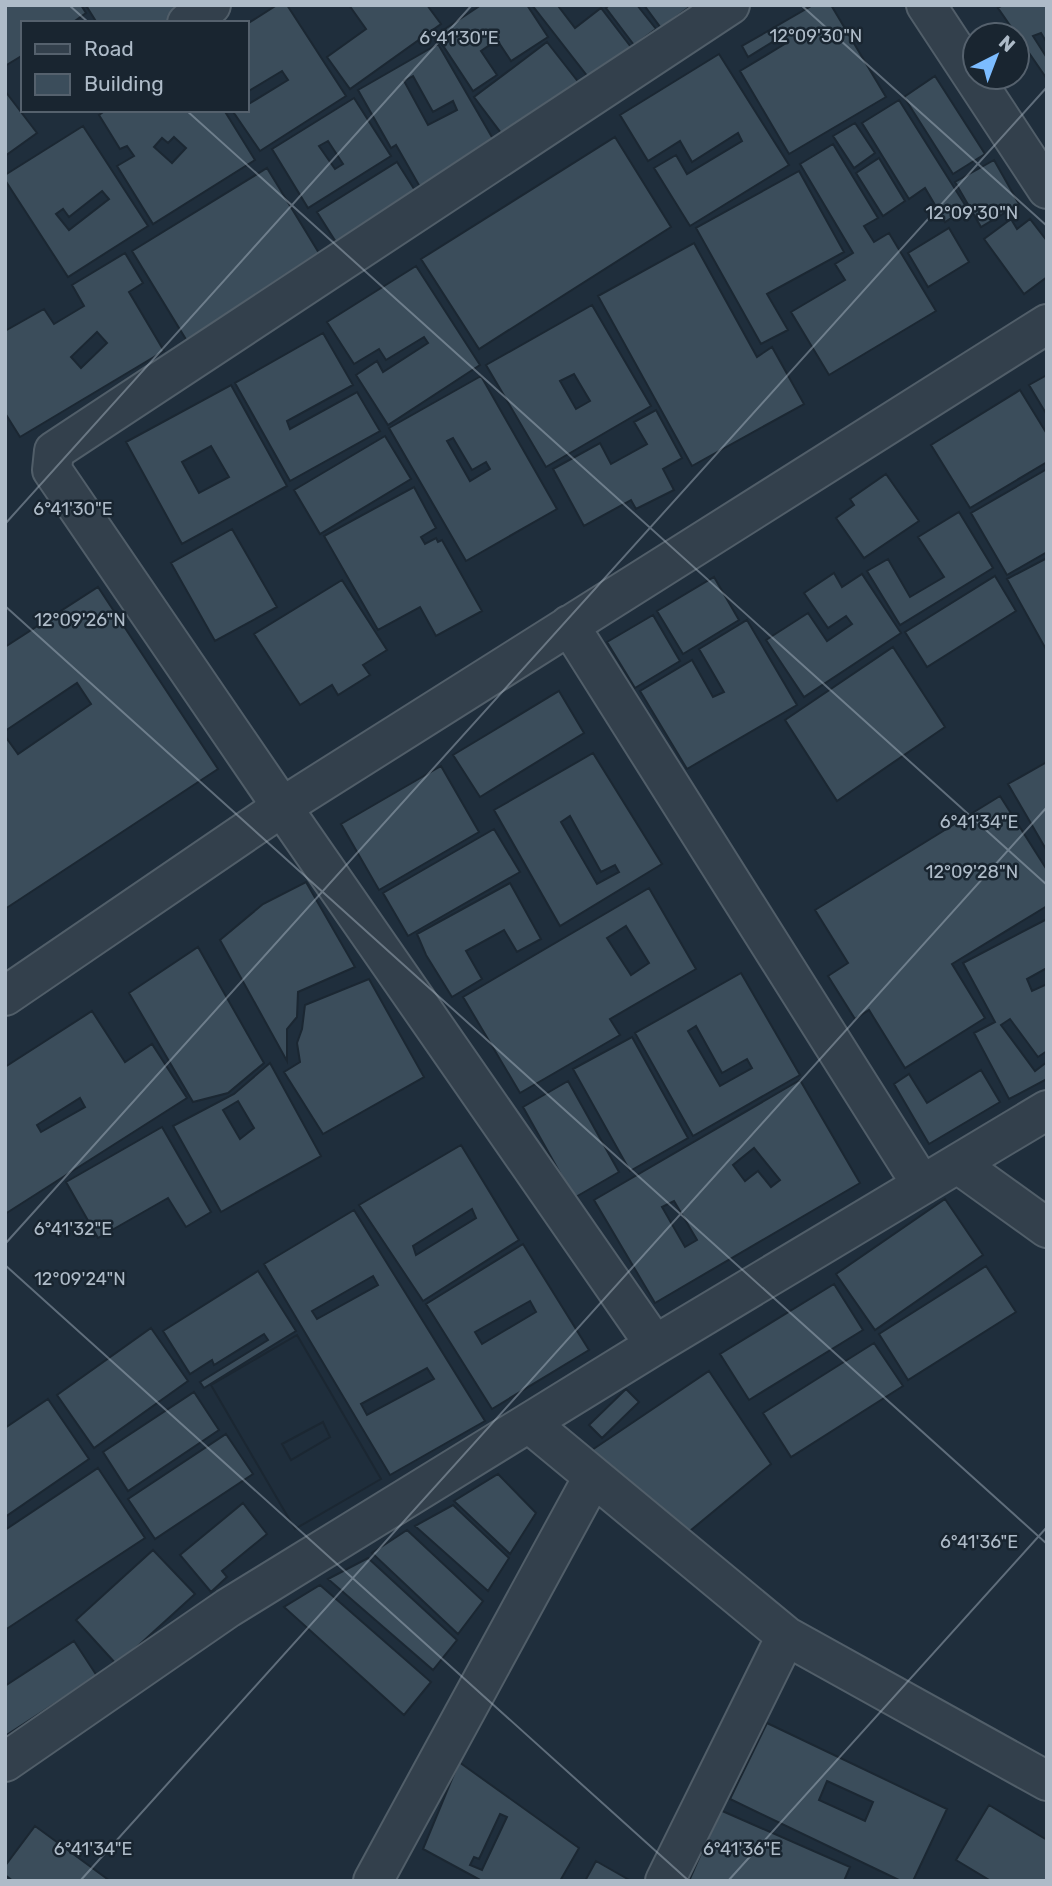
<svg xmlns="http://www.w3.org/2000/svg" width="1052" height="1886" font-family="Rubik,sans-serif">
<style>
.building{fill:#3b4d5b;stroke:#1b2732;stroke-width:2;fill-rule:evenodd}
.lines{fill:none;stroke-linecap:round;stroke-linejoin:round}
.minor-casing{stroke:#515e69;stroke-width:42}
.minor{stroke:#33404c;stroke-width:38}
.ticks{fill:none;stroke:#aebbc8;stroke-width:2;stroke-opacity:0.45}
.ticks-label{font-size:18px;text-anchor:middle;fill:#aebbc8;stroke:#192530;stroke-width:5;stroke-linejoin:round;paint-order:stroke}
</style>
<rect width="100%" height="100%" fill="#1f2e3c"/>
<path class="building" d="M 5,5 L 81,5 L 86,13 L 72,23 L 23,23 L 23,55 L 5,66 Z
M 90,5 L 194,5 L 165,23 L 97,23 L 87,7 Z
M 277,5 L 287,5 L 346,96 L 260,151 L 234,113 L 239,110 L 247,110 L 247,105 L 288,80 L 282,71 L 247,92 L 247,24 Z
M 349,5 L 427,5 L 441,24 L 350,89 L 327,57 L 366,29 Z
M 481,5 L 527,5 L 548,37 L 511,61 L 497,40 L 481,51 L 497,75 L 473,91 L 436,35 Z
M 532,5 L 561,5 L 559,7 L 575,28 L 601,8 L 634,51 L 592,82 Z
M 609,5 L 637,5 L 656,29 L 634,45 L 606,8 Z
M 644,5 L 692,5 L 661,28 Z
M 813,5 L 831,5 L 886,97 L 789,154 L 740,71 L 788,42 L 784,35 L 748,57 L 742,46 Z
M 1003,5 L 1047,5 L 1047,43 L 1041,33 L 1033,36 L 1047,58 L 1047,79 L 998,8 Z
M 547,42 L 583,88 L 510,145 L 474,97 Z
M 438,44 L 500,151 L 424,194 L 396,145 L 391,148 L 358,90 ZM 413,76 L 433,112 L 453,101 L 457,110 L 428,125 L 404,81 Z
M 719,54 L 789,165 L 690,226 L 654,168 L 676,155 L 687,174 L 742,141 L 738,133 L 692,162 L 680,141 L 648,161 L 620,115 Z
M 935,76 L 985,154 L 953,174 L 904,97 Z
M 5,91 L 37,133 L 5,156 Z
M 354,98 L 391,156 L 308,208 L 272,149 ZM 328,141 L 343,164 L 335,169 L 319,146 Z
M 899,100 L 967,208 L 945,222 L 925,188 L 909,199 L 862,123 Z
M 106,110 L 224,110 L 255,160 L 153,224 L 117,166 L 134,156 L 127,146 L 120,149 L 99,115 ZM 174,137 L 186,148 L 172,163 L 154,147 L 162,138 L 168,143 Z
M 855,123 L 875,153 L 854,168 L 833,136 Z
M 83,126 L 148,226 L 68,277 L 5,180 L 5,175 ZM 102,191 L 109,199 L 69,230 L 56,214 L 63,209 L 69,217 Z
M 615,137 L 671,227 L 479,349 L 421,259 Z
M 833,144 L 878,218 L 864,226 L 874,242 L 889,233 L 936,311 L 829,375 L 791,312 L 845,280 L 835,264 L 853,253 L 800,164 Z
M 879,158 L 905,201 L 883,216 L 856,173 Z
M 994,160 L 1019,204 L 981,227 L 955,182 Z
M 397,162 L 421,200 L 341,250 L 317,212 Z
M 267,168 L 322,258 L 187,341 L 132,251 Z
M 799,171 L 844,252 L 767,294 L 788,330 L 761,344 L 696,228 Z
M 1011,219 L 1017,229 L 1030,219 L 1047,241 L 1047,277 L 1024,294 L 984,239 Z
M 949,228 L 969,262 L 928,287 L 908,253 Z
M 694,243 L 757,357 L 772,347 L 804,404 L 692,466 L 598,296 Z
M 125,253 L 143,283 L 129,292 L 164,351 L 20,437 L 5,413 L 5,331 L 44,309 L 54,324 L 84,306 L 72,285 ZM 97,332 L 107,343 L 81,368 L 71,357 Z
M 416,266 L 480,365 L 388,425 L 356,375 L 377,361 L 383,372 L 428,343 L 424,337 L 386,360 L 379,349 L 354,364 L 327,322 Z
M 592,305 L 651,406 L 546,467 L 486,365 ZM 574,374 L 590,401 L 576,409 L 560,381 Z
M 323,333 L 353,385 L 287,421 L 290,429 L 357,392 L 380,431 L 290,481 L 235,383 Z
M 1047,375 L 1047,415 L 1029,385 Z
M 481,376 L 557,509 L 466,561 L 389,428 ZM 453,438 L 472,470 L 486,462 L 490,469 L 470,481 L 447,441 Z
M 231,385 L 287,486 L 182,544 L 126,442 ZM 211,446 L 229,477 L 199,493 L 182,462 Z
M 1020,390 L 1047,434 L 1047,462 L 970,508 L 931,445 Z
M 656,410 L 682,458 L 663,469 L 674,490 L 636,509 L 631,500 L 584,526 L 553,469 L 600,443 L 611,464 L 647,444 L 634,422 Z
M 385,436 L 411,479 L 320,534 L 294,490 Z
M 1047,469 L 1047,552 L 1007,575 L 971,513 Z
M 886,474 L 919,521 L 864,558 L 836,518 L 854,505 L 850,499 Z
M 414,487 L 436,528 L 421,537 L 425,544 L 436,538 L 438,542 L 442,540 L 482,611 L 436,636 L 420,607 L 378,630 L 324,536 Z
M 959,512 L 993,568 L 900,625 L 867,571 L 888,559 L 910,597 L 944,577 L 918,537 Z
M 232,529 L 277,607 L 215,641 L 171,563 Z
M 1047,558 L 1047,651 L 1007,579 Z
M 834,573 L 842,587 L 862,574 L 901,633 L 804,697 L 766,640 L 808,613 L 827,641 L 852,624 L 846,616 L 828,628 L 804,593 Z
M 995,576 L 1016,611 L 927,667 L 905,632 Z
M 714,577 L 739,620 L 683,654 L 657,611 Z
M 342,580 L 387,650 L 363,665 L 370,675 L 338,695 L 332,685 L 300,705 L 254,634 Z
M 98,587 L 218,769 L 5,909 L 5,736 L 18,754 L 91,704 L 77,683 L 5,731 L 5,647 Z
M 653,615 L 680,661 L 635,688 L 607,642 Z
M 747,620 L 797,705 L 687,769 L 640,691 L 692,660 L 713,697 L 724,692 L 699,649 Z
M 893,647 L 945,727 L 837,801 L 785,720 Z
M 559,691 L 584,733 L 480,797 L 453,755 Z
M 593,753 L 662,864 L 560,926 L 494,810 ZM 570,816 L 601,872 L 615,865 L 619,872 L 597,884 L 561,822 Z
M 1047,762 L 1047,851 L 1008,784 Z
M 441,766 L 479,832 L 379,890 L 341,824 Z
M 1000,796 L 1047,870 L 1047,906 L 952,964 L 985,1018 L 905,1068 L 869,1010 L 855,1019 L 828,976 L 848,963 L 815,910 Z
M 494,829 L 520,872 L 408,936 L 383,893 Z
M 306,882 L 355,967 L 298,992 L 297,1017 L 287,1029 L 287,1061 L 220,940 L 263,904 Z
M 510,883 L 541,939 L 517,952 L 504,930 L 466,951 L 482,979 L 452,997 L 426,955 L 417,934 Z
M 649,888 L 696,969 L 610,1019 L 620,1035 L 520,1093 L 463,997 ZM 626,926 L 649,963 L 631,975 L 607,938 Z
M 1047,919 L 1047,968 L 1027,979 L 1032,991 L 1047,984 L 1047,1051 L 1038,1057 L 1010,1019 L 1001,1025 L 1035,1071 L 1047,1062 L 1047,1079 L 1009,1099 L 974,1033 L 995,1022 L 963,963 Z
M 198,947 L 264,1063 L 228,1093 L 193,1102 L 129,993 Z
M 741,973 L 800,1075 L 693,1136 L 635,1033 ZM 696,1026 L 722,1073 L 747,1059 L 752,1068 L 720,1086 L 688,1031 Z
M 369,979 L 424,1077 L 323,1134 L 284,1072 L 300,1062 L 297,1043 L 302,1029 L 305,1005 Z
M 92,1011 L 125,1062 L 152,1044 L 187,1098 L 5,1214 L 5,1067 ZM 80,1098 L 85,1107 L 41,1132 L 37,1125 Z
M 632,1037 L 688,1138 L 630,1171 L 573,1069 Z
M 270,1063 L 321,1156 L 221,1212 L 173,1126 L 234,1094 ZM 238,1101 L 254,1128 L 240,1139 L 223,1110 Z
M 981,1070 L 1000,1102 L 929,1144 L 894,1084 L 909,1074 L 927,1103 Z
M 800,1080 L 860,1183 L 655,1303 L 594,1200 ZM 754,1148 L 780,1180 L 771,1187 L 758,1171 L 745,1181 L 733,1165 ZM 674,1201 L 697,1240 L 685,1247 L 662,1207 Z
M 568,1081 L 619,1172 L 574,1198 L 523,1107 Z
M 162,1127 L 211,1212 L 186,1227 L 168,1198 L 98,1238 L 66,1182 Z
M 461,1145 L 519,1240 L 423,1301 L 359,1205 ZM 472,1209 L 476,1218 L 416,1255 L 413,1246 Z
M 945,1199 L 983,1255 L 875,1330 L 836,1274 Z
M 354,1210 L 485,1421 L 390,1475 L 264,1264 ZM 373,1276 L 378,1285 L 317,1319 L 312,1311 ZM 427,1368 L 434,1379 L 367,1415 L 361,1404 Z
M 523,1244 L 589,1350 L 492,1409 L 426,1304 ZM 530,1301 L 536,1312 L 482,1344 L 475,1332 Z
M 986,1266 L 1016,1312 L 908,1380 L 879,1334 Z
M 258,1271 L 296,1331 L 204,1388 L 200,1382 L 268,1340 L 264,1334 L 214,1365 L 212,1360 L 190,1374 L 163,1331 Z
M 834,1284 L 863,1330 L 749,1400 L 720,1354 Z
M 151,1328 L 188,1381 L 94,1448 L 57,1395 Z
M 297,1335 L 381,1479 L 295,1529 L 211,1385 ZM 323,1422 L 330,1437 L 291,1460 L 282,1444 Z
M 297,1335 L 381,1479 L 295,1529 L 211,1385 Z
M 874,1343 L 903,1386 L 791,1457 L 763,1413 Z
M 709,1371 L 771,1464 L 685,1535 L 592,1450 Z
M 626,1389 L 639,1402 L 602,1438 L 589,1425 Z
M 194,1392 L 219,1430 L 128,1491 L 103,1452 Z
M 48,1399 L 89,1459 L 5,1517 L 5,1428 Z
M 323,1422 L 330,1437 L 291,1460 L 282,1444 Z
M 226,1434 L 253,1474 L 155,1539 L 128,1499 Z
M 98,1468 L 145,1538 L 5,1630 L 5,1530 Z
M 498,1474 L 536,1513 L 510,1554 L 454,1501 Z
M 243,1503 L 267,1534 L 222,1571 L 227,1577 L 211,1592 L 180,1555 Z
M 453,1505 L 509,1558 L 488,1591 L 415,1526 Z
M 407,1530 L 483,1601 L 458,1634 L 372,1553 Z
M 153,1550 L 195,1594 L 117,1665 L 76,1620 Z
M 368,1558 L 457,1640 L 433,1670 L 328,1579 Z
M 320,1585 L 431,1682 L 404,1715 L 284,1607 Z
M 74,1641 L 97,1676 L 5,1736 L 5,1686 Z
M 767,1723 L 947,1809 L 913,1881 L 901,1881 L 730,1799 ZM 827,1781 L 873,1802 L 865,1821 L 819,1800 Z
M 459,1762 L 579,1848 L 560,1881 L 482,1881 L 423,1849 ZM 500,1814 L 507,1817 L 482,1870 L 470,1865 L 474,1857 L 479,1859 Z
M 989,1805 L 1047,1840 L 1047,1881 L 991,1881 L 956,1860 Z
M 720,1810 L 850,1867 L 844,1881 L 689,1881 Z
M 35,1826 L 110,1881 L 13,1881 L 5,1875 L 5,1866 Z
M 596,1861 L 631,1881 L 585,1881 Z"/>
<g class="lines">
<defs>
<path id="minor" d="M 926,5 L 1047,189
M 187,23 L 211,5
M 569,625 L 922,1185
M 5,996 L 282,807 L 1047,324
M 958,1164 L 1047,1228
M 655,1345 L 282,807 L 52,470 L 54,451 L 730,5
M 529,1423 L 786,1636 L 1047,1781
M 5,1762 L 228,1608 L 655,1345 L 1047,1110
M 373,1881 L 593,1477
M 665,1881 L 786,1636"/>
</defs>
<use href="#minor" class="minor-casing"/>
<use href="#minor" class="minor"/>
</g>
<path class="ticks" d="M 69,5 L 89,23M 801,5 L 1047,226M 186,110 L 1047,885M 5,524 L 472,5M 5,606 L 1047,1544M 5,1244 L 1047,87M 5,1265 L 689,1881M 80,1881 L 1047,807M 728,1881 L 1047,1527"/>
<g class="ticks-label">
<text x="816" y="42">12°09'30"N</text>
<text x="459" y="44">6°41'30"E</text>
<text x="972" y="219">12°09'30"N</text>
<text x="73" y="515">6°41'30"E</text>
<text x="80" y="626">12°09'26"N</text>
<text x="979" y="828">6°41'34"E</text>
<text x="972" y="878">12°09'28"N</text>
<text x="73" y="1235">6°41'32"E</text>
<text x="80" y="1285">12°09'24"N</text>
<text x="979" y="1548">6°41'36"E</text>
<text x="93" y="1855">6°41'34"E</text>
<text x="742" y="1855">6°41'36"E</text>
</g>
<rect width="1052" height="1886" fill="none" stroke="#aebbc8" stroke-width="14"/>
<rect x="21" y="21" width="228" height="91" fill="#192530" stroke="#55616d" stroke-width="2"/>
<rect x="35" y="44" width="35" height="10" fill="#33404c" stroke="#55616d" stroke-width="2"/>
<text x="84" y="56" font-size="21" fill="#aebbc8">Road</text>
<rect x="35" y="74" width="35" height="21" fill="#3b4d5b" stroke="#55616d" stroke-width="2"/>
<text x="84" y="91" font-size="21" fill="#aebbc8">Building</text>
<g transform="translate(996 56) rotate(42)"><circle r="33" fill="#192530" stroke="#55616d" stroke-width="2"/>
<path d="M0-5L12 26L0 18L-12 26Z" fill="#7cbcff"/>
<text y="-10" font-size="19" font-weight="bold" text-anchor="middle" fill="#aebbc8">N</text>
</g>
</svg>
